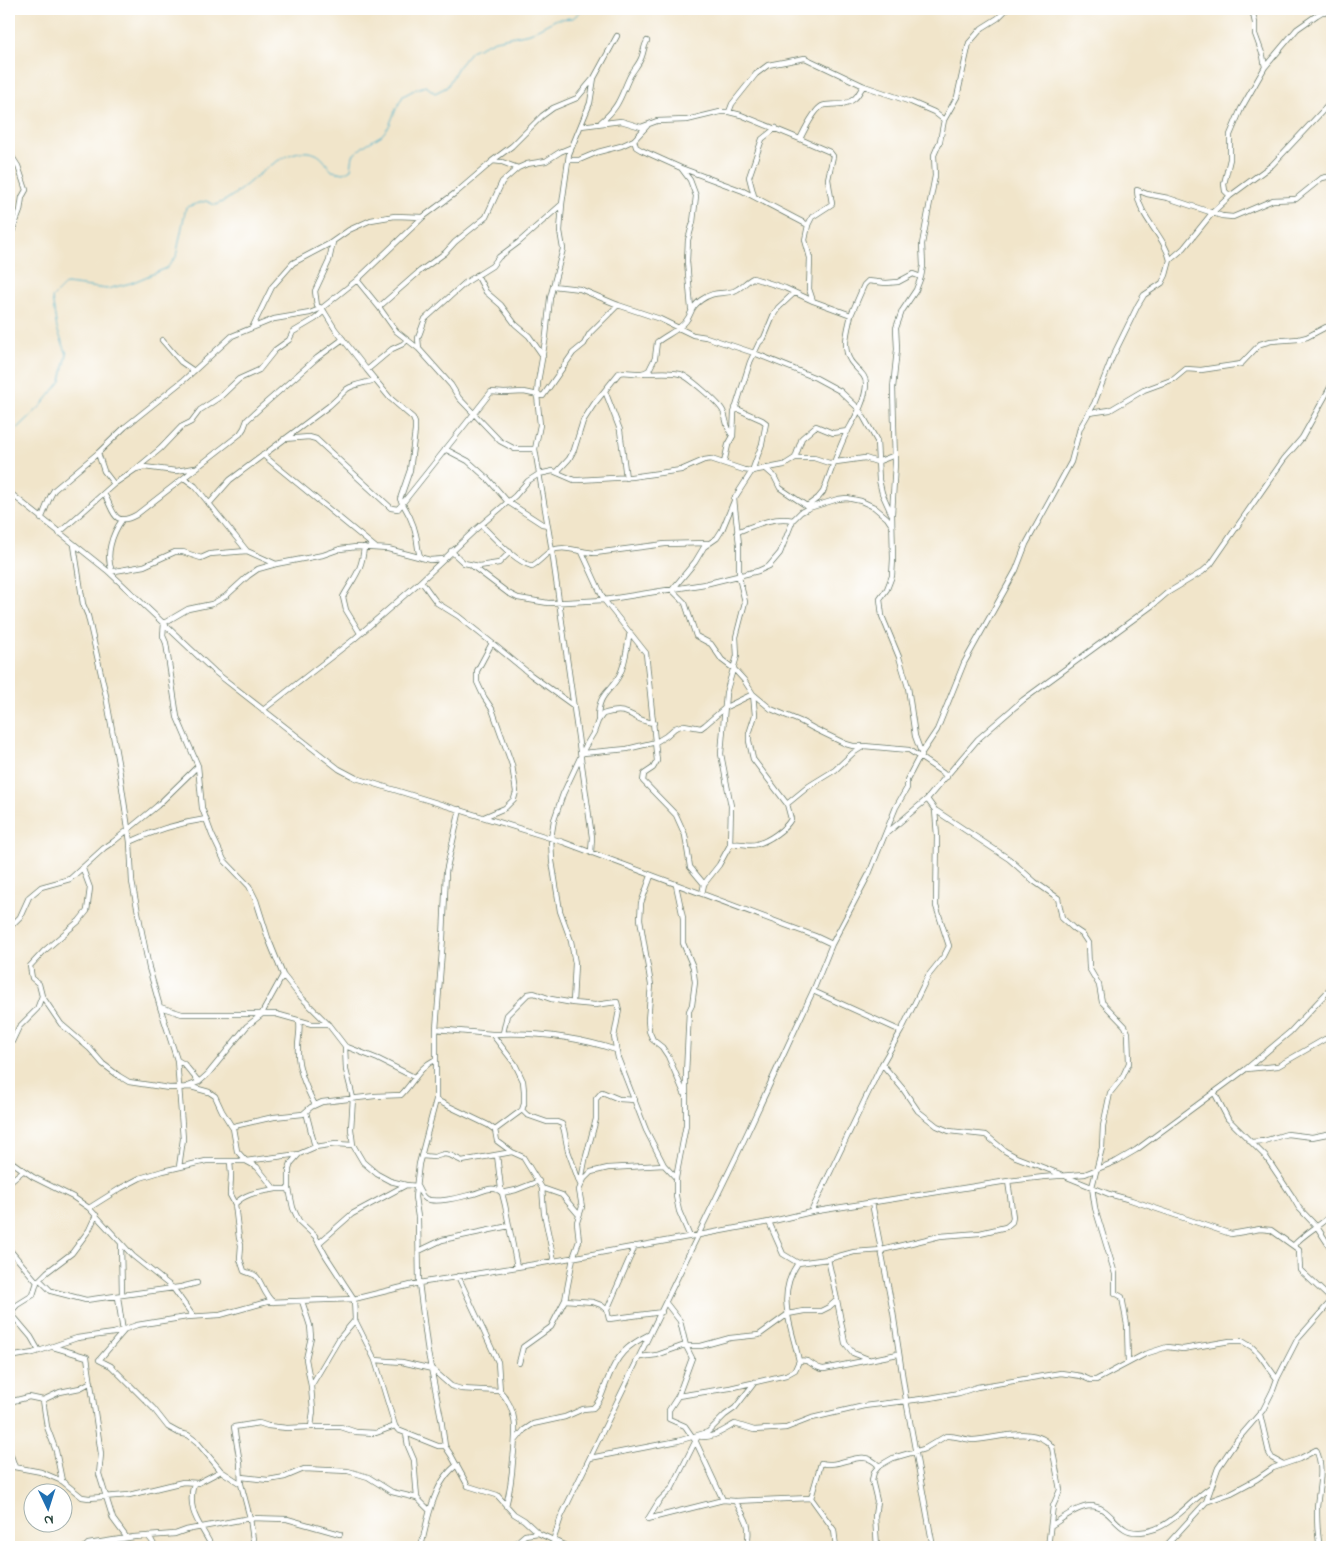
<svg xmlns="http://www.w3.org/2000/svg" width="1341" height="1556" font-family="'Indie Flower',sans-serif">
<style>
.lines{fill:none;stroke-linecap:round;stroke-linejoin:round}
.stream{stroke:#4cb0cb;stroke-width:1}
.minor-casing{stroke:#687868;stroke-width:6}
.minor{stroke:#fff;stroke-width:4.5}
</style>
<rect width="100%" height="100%" fill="#fff"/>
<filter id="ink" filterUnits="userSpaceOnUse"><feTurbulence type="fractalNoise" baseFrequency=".02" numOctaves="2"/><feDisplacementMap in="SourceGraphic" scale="10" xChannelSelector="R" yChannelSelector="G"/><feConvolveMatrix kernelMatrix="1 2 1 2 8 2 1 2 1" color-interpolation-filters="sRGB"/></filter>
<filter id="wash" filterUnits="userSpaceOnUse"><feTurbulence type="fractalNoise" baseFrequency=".0096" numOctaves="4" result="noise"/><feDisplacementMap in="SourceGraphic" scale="20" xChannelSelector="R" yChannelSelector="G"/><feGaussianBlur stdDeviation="1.12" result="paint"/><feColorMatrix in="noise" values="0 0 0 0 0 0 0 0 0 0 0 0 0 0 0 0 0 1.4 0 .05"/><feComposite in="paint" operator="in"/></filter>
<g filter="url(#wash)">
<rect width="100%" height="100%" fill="#f1e5ca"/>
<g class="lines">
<path class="stream" d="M 9,435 L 14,432 L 41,406 L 61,381 L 67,354 L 57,329 L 52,298 L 66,284 L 107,289 L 131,283 L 167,268 L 176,257 L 186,207 L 206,201 L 215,205 C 220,203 225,201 229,198 C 251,184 285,144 313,153 C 322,155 326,164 332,171 L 344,173 L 351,169 L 353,155 L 365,145 L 382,135 L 389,126 L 396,109 L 403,96 L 416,89 L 426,86 L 435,93 L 447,87 L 458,67 L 471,51 L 495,40 L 530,33 L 557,19 L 573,18 L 583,9"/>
</g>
</g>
<g filter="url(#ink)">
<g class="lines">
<defs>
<path id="minor" d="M 1265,67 L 1297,29 L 1317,15 L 1322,12 L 1332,11
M 1332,107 L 1332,122
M 729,112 L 732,104 L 756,74 L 768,65 L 805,58 L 864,86 L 911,102 L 934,112 L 944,120
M 601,122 C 620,106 620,97 630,76 C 634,69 640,63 642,56 C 644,50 644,46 647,41
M 581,126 L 621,121 L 641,127 L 657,121 L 687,120 L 720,112 L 729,112 L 741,115 L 800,139
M 634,140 L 636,147 L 641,150 L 681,168 L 690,180 L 696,196 L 693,222 L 688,240 L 687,261 L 691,309
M 9,152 L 18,166 L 26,190 L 22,197 L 20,211 L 9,240
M 569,160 L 579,160 L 598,152 L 621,146 L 634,140 L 647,126
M 492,161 L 512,146 L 542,116 L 553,108 L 577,98 L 593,79
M 681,168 L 743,191 L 808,225 L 805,240 L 810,258 L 809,289 L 813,301 L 851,315 C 848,329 842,347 850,360 C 855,369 867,374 866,385 C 865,404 852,422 844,438 C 836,456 830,474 823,492 L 818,498 L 807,506
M 754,196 L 749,177 L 762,139 L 776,128
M 1230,196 L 1225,191 L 1224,184 L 1230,159 L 1230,135 L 1241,109 L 1265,67 L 1263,56 L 1255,34 L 1255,23 L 1252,9
M 808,225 L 812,217 L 832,204 L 828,179 L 833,156 L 830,152 L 800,139 C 804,131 814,110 822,106 C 830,103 846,107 855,98 C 859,95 860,89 864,86
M 333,242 L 329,261 L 315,291 L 317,306 L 322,308 L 335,329 L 367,370 L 392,349 L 403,344 L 407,340
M 1170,260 C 1164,234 1138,217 1137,190 L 1147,194 L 1168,198 L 1222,216 L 1233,217 L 1273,200 L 1296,199 L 1322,178 L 1332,176
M 477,275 L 486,292 L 501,305 L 515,324 L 529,336 L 543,356
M 357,280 L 423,217
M 553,286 L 580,289 L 618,305 L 660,319 L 693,335 L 706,337 L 754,353 L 816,378 L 840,391 L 859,409 L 877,441 L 879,480 L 882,493 L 891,513
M 379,307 L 396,331 L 419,349 L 451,385 L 459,398 L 500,441 L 515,449 L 535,449
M 851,315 L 864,285 L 868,281 L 886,283 L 898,282 L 913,274 L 921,277
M 253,326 L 272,287 L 293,263 L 329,244 L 349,230 L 371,220 L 395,216 L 423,217 L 458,191 L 493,161 L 502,162 L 518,168
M 162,340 L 181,362 L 194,371
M 419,349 L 418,338 L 425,319 L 465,283 L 492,266 L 499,257 L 519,242 L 562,204
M 367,370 L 390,398 L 413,418 L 415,423 L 415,431 L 410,470 L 400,499 C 407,511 413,521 416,535 C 418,543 417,551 421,558
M 645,373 C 656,373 668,371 680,374 C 688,376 719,403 723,411 C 727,419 726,430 733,436
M 605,391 L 620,430 L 626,478
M 1089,413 L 1110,410 L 1144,390 L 1174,379 L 1186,369 L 1201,370 L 1241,364 L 1260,344 L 1271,341 L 1299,339 L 1307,337 L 1326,327 L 1332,326
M 284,439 L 309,437 L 316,439 L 391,508 L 398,509 L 491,392 L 504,393 L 524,392 L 543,396 L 573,353 L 584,344 L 590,333 L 618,305
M 445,449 L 468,461 L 488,479 L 508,502 L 542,524 L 548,525
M 263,455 L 375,547
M 795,458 L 802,438 L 816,426 L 833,433 L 848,431
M 724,463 L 728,445 L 733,436 L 734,413 L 750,362 L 759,343 L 764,338 L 773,316 L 778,308 L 794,293
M 765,468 L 774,476 L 780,488 L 808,507
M 136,469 L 160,449 L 181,427 L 191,422 L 200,410 L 220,397 L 239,379 L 259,370 L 275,350 L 289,340 L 293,332 L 315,319 L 324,311
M 557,472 L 569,459 L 574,450 L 583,421 L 594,404 L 619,373 C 628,370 640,377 649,370 L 655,358 L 657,342 C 666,335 679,330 686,321 C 693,312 689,309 701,300 C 715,290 722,295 734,291 C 742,288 746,281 753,278 L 785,288 L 813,301
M 184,478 L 195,486 L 247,551
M 114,484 L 136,469 L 144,467 L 176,471 L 195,468
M 9,492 L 109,572 L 215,672 L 339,769 L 356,778 L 563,842 L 815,936 L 832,944
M 104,494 C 114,509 112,528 136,515 L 240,434 L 244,428 L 247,420 L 260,408 L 317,358 L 343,339
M 734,501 L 722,530 L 717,538 L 704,547 L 695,562 L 672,590 L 685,603 L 696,636 L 711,644 L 722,660 L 734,669 L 744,680 L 753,694 L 771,709 L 802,722 L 813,728 L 846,744 L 853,746 L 864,746
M 209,504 L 230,480 L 329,406 C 336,400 341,395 347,389 C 354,384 366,383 375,380
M 41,519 C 46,509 48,499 54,490 L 98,453 L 125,427 L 185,379 L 232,336 L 274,319 L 310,313 L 322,308 L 357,280 L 379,307 L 420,271 L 445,253 L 455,242 L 486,217 L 502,182 L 511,174 L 518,168 L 527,164 L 546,161 L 560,152 L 572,147
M 481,525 C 494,537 514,561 532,566 C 539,562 544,555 551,551 C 564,544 582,553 595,553 L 665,544 L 708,543
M 737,532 C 755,525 774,516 793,520
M 59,533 L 114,484 L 104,471 L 98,453
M 74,545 L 83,604 L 88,616 L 106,696 L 120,774 L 130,842 L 132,882 L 149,968 L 160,1007 L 182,1014 L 276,1014 L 312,1024 L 328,1024
M 451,551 L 464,563 L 479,566 L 499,563 L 510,552
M 582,552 L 604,600 L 646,653 L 657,761 L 653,768 L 644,774 L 643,781 L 676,815 L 685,835 L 690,867 L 704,884
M 471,565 L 508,593 L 518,598 L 548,603 L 604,600 L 705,584 L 758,571 L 769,566 L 780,553 L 793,520 L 801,512 L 809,508 L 838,499 L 847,498 L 861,501 L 874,507 L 887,518 L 891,524
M 112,571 C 105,555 112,534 122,520
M 109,572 L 144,566 L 175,552 L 183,552 L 201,558 L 210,554 L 247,551 L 276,564 L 323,555 L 340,549 L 356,547 L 388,549 L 430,560 L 443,559
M 360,633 L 346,610 L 343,597 C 354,577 362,571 364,547
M 492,643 L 531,675 L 574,706
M 263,710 L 353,640 L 421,581
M 598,719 C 598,692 610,694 620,674 C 626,662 627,646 630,632
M 654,723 C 631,721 632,705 603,714 L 598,721 L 594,732 L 585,747 L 563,794 L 554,820 L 551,838 L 552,861 L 560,911 L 571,941 L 575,963 L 573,1003 L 595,1005 L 617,1002 L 619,1010 L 614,1037 L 618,1058 L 646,1130 L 664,1165
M 583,753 L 627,749 L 656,742 L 666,736 L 675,728 L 684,725 L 701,728 L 705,725 L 726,707 L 753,694 L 755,715 L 749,734 L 749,741 L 753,759 L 787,804 L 791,819 C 785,830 768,841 757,844 C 748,847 739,841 730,845 L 719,865 L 704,884 L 702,894
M 922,755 L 915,736 L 908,687 L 899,657 L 882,616 L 880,599 L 887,589 L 892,576 L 893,559 L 892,514 L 895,463 L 893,388 L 897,349 L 896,328 L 902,311 L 916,290 L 921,277 L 923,266 L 922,244 L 935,176 L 934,155 L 940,141 L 944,120 L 957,97 L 969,43 L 982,28 L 998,18 L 1007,9
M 927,799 L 935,810 L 1009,859 L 1035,882 L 1058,898 L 1062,918 L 1073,928 L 1082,934 L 1088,943 L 1089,968 L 1099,985 L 1102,1002 L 1125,1026 L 1128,1033 L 1129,1063 L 1122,1078 L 1110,1093 L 1103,1126 L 1102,1148 L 1092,1187 L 1095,1208 L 1115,1274 L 1115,1293 L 1122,1297 L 1127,1325 L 1128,1363
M 787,804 L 809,786 L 835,770 L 853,753 L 864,746 L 909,750 L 943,773 L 947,777
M 484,817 L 505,808 L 514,799 L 516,792 L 512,765 L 492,709 L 484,697 L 477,682 L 477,671 L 492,643 L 458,616 L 437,603 L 421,581 L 475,530 L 515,496 L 528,481 L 539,474 L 553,471 L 574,480 L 579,480 L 631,477 L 681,470 L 704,460 L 711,459 L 744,470 L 752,471 L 784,465 L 795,458 L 814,458 L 829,463 L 865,458 L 877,462 L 895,455
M 887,833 L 927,799 L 978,739 L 1023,700 L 1153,605 L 1167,593 L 1202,572 L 1211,564 L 1284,459 L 1302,438 L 1332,384
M 130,842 C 155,830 179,823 206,819
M 730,845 L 731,806 L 721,754 L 726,693 L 737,656 L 736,637 L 745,602 L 739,577 L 739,544 L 734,499 L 752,471 L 762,444 L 766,423 L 762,420 L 735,408
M 591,853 L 592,837 L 552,551 L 535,449 L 540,425 L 537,395 L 538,382 L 546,336 L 550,298 L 563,249 L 560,231 L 562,204 L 569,154 L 590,103 L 594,78 L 617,36
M 651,876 L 641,903 L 640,919 L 651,985 L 648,1020 L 649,1031 L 653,1040 L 662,1047 L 668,1056 L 684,1093
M 676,885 L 683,918 L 683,943 L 693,967 L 695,982 L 692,1005 L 689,1011 L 686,1074 L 686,1125 L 676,1178 L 676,1196 L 679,1211 L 690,1237
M 9,928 L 20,917 L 29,897 L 41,887 L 70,879 L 104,848 L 113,842 L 157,806 L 198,766
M 283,975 L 299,995 L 328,1024 L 345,1046 L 346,1070 L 353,1098 L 351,1129 L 353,1145 L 363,1162 L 377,1174 L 390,1181 L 406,1185
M 42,996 L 61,1024 L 90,1049 L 103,1064 L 119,1076 L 129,1082 L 169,1088 L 191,1087 L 209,1092 L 215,1096 L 222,1111 L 232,1127
M 160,1007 L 177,1060 L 183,1139 L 179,1167
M 299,1021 C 301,1033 297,1041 298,1053 C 298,1070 307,1090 315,1105
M 436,1029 L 492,1034 L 515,1064 L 523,1081 L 524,1091 L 524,1104 L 522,1110 L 495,1130
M 901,1031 L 928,976 L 944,956 L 949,946 L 936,906 L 937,836 L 935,810
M 503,1033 L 507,1015 L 528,994 L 534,993 L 551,999 L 573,1003
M 492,1034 C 533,1032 577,1037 616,1050
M 345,1046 L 378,1059 L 414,1077
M 9,1048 L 19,1027 L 37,1009 L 42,996 L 39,984 L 32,978 L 30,966 L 44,951 L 79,921 L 87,911 L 90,888 L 83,869
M 177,1060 L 184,1064 L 199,1082
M 882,1064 L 903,1089 L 918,1111 L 937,1126 L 949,1131 L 986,1135 L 1005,1151 L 1016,1157 L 1060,1174
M 1246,1069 L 1290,1032 L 1332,987
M 183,1088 L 199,1082 L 208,1074 L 247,1026 L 261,1015 L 283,975 L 268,938 L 256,900 L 249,886 L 224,860 L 212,835 L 202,808 L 198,766 L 177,717 L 166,643 L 163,636 L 164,623 L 188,609 L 212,604 L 226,596 L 248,576 L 258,569 L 276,564
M 1214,1092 L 1228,1119 L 1266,1157 L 1292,1196 L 1299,1208 L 1317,1227 L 1332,1250
M 436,1100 L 488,1125 L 495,1130 L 497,1141 L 512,1152 L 523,1157 L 542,1188 L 544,1213 L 554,1261
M 522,1110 L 527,1115 L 547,1122 L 557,1122 L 562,1124 L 564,1130 L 568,1151 L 580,1184
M 306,1112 L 315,1147
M 1251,1142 L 1264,1141 L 1287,1134 L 1312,1137 L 1332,1133
M 353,1145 L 336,1144 L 315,1147 L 299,1154 L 291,1163 L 289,1169 L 289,1189 L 293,1208 L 299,1221 L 315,1236 L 326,1256 L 354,1299 L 355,1320 L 375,1360 L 402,1362 L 432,1369 L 451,1386 L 461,1389 L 500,1391
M 299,1154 L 246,1161 L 237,1151 L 233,1128 L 234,1126 L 274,1117 L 303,1114 L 311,1107 L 322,1102 L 375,1096 L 401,1095 C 414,1082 418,1068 436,1059
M 497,1155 L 501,1189 L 505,1205 L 517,1267
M 422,1156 L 434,1157 L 444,1154 L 450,1155 L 462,1161 L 512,1152
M 9,1160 L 33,1177 L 73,1197 L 89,1208 L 133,1256 L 173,1288 L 193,1316
M 230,1161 L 231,1175 L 230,1195 L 235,1204 L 239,1238 L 241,1245 L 240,1259 L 244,1271 C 248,1273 253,1274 256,1276 C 262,1282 264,1295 273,1302
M 1067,1177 L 1109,1194 L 1131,1200 L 1231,1234 L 1260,1229 L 1271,1230 L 1299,1250 L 1300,1270 L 1332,1300
M 581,1181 L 585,1160 L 596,1119 L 596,1099 L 602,1092 L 619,1099 L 635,1100
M 9,1182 L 23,1171
M 542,1188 L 562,1195 L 579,1215
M 872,1203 L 893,1312 L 906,1400 L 933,1547
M 235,1204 C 246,1192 261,1192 276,1189
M 89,1208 L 121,1188 L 140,1178 L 163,1171 L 206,1161 L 246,1161 L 257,1167 L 273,1187 L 276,1189 L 289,1189
M 811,1212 L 882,1064 L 901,1031 L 813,991
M 769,1222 L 783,1254 L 798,1263 C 775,1296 792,1327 799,1361
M 121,1243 L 122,1295
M 319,1243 L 352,1214 L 406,1185 L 417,1186 C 419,1190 422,1197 426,1199 C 435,1203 459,1198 469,1195 C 481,1193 493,1183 502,1193 L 516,1190 L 539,1181
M 1294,1245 C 1306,1232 1320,1226 1332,1214
M 635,1246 L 607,1310 L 609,1319 L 662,1312
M 9,1249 L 37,1282
M 419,1251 L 442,1240 L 509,1226
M 828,1259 L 854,1252 L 882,1250 L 940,1236 L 980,1233 L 1006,1227 L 1012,1222 L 1013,1217 L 1008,1181
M 798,1263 L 828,1259 L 837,1300
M 458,1276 L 498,1362 L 500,1391 C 519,1411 516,1434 513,1460 C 512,1476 510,1490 506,1506
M 40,1280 L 51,1291 L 86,1300 L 181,1287 L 197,1283
M 118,1297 L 123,1332 L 99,1360 L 111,1366 L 153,1408 L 168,1427 L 179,1433 L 188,1435 L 197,1442 L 221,1471 L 241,1484 L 250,1518 L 287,1519 L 340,1534
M 565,1300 L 593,1302 L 601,1305 L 607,1310
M 302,1301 L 310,1326 L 311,1337 L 306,1359 L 311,1386
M 666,1303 L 680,1321 L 686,1346 L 692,1358 L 678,1396 L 669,1410 L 669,1419 L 685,1426 L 696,1442 L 723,1500
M 9,1311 L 31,1337 L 39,1351 L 77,1338 L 114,1333 L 137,1325 L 187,1317 L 220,1315 L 267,1302 L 354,1299 L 419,1283 L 554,1261 L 699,1235 L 769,1222 L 811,1212 L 1008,1181 L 1044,1177 L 1085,1174 L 1117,1161 L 1136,1150 L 1246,1069 L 1278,1066 L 1325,1039 L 1332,1038
M 10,1313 L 17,1305 L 33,1295 L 37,1282 L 47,1272 L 72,1253 L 89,1230 L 96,1215
M 53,1347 L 87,1357 L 101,1454 L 99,1474 L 113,1519 L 127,1538
M 9,1357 L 33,1353 L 39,1351
M 640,1357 L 657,1355 L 682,1346 L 701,1346 L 730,1338 L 759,1335 L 788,1314 L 804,1311 L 821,1311 L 829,1307 L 837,1300 L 845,1343 L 853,1353 L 868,1359
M 375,1360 L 395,1426 L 398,1430 L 438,1446 L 445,1446 L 451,1455 L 468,1486 L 497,1495 L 514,1514 L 524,1520 L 538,1533 L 568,1547
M 519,1363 L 523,1347 L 551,1327 L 565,1300 L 573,1258 L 579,1241 L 577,1222 L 582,1207 L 579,1190 L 584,1179 L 591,1172 L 608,1168 L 664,1165 L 676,1178
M 678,1396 L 730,1388 L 786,1375 L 795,1370 L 799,1361 C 810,1358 814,1369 824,1369 L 898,1354
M 9,1402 L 29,1397 L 43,1400
M 1260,1414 L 1269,1453 L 1272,1458 L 1283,1464
M 311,1427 L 341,1427 L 356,1432 L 376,1433 L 395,1426
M 406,1434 L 408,1446 L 414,1460 L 417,1498
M 516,1440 L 524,1430 L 533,1424 L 565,1417 L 583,1409 L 593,1408 C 601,1401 603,1391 607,1381 C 617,1355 626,1346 650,1334
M 445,1446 L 441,1418 L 428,1353 L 419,1283 L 418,1217 L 415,1197 L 419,1164 L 436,1100 L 436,1029 L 443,938 L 446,872 L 460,809
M 9,1450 L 15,1467
M 590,1458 L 678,1441 L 708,1432 L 725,1415 L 735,1408 L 755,1382
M 9,1466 L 41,1472 L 62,1481 L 82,1497 L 89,1498 L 129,1495 L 183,1482 L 198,1483 L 221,1471
M 241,1477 L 268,1480 L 285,1477 L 304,1469 L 348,1471 L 368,1477 L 392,1492 L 417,1498 L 429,1510
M 62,1481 L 56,1451 L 47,1427 L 43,1400 L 60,1392 L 80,1388 L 91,1382
M 194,1483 C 186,1512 200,1523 212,1547
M 241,1484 L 240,1463 L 234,1427 L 259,1423 L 268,1426 L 287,1428 L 311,1427 L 313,1411 L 311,1386 L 339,1339 L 355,1320
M 811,1498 L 834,1530 L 836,1547
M 735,1501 C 747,1520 751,1525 747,1547
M 1206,1502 L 1231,1493 L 1257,1479 L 1273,1468 L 1299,1459 L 1316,1450 C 1325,1468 1318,1490 1317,1508 C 1317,1521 1317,1534 1320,1547
M 648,1519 L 659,1501 L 672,1488 L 698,1436 C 711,1440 724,1430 735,1424 L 754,1430 L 786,1428 L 812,1418 L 864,1406 L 930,1398 L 959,1393 L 977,1387 L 1061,1373 L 1081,1376 L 1090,1380 L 1096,1380 L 1145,1354 L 1167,1347 L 1183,1349 L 1230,1341 L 1242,1341 L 1252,1347 L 1259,1354 L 1277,1379
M 648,1519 L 723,1500 L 735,1501 L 811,1498 L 821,1463 C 843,1469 861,1446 879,1466
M 1052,1525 C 1063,1518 1077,1507 1090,1506 C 1107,1506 1113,1522 1125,1529 C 1133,1534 1147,1532 1155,1529 C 1175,1522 1193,1499 1211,1487
M 148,1536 L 152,1541 L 155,1547
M 85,1547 L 88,1544 L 134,1537 L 175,1534 L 186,1530 L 250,1518 L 254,1547
M 421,1547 C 427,1521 434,1481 457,1465
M 511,1547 L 525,1535 L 538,1533
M 551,1547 L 561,1517 L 737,1155 L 813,991 L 832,944 L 869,874 L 896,807 L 907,788 L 907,780 L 919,757 L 937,730 L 964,663 L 1016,570 L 1026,544 L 1071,462 L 1080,428 L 1094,404 L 1112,358 L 1138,305 L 1144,295 L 1162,283 L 1166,275 L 1170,260 L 1184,248 L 1213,212 L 1230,196 L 1272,165 L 1332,101
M 877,1547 L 875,1516 L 877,1501 L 872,1480 L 874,1472 L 879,1466 L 893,1458 L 924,1449 L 946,1436 C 955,1435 964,1440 973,1440 C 996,1439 1036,1424 1052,1447 L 1060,1490 L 1053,1506 L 1048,1547
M 1165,1547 L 1206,1502 L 1218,1468 L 1237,1440 L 1263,1410 L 1273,1390 L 1277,1379 L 1297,1340 L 1332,1300"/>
</defs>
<use href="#minor" class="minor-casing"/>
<use href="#minor" class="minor"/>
</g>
</g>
<rect width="1341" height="1556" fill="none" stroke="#fff" stroke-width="30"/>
<g transform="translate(48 1508) rotate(176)"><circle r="24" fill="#ffffff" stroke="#a5b1ae"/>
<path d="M0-4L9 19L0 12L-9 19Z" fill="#1f6fb2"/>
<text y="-8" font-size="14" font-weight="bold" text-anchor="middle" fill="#1f3d34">N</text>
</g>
</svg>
